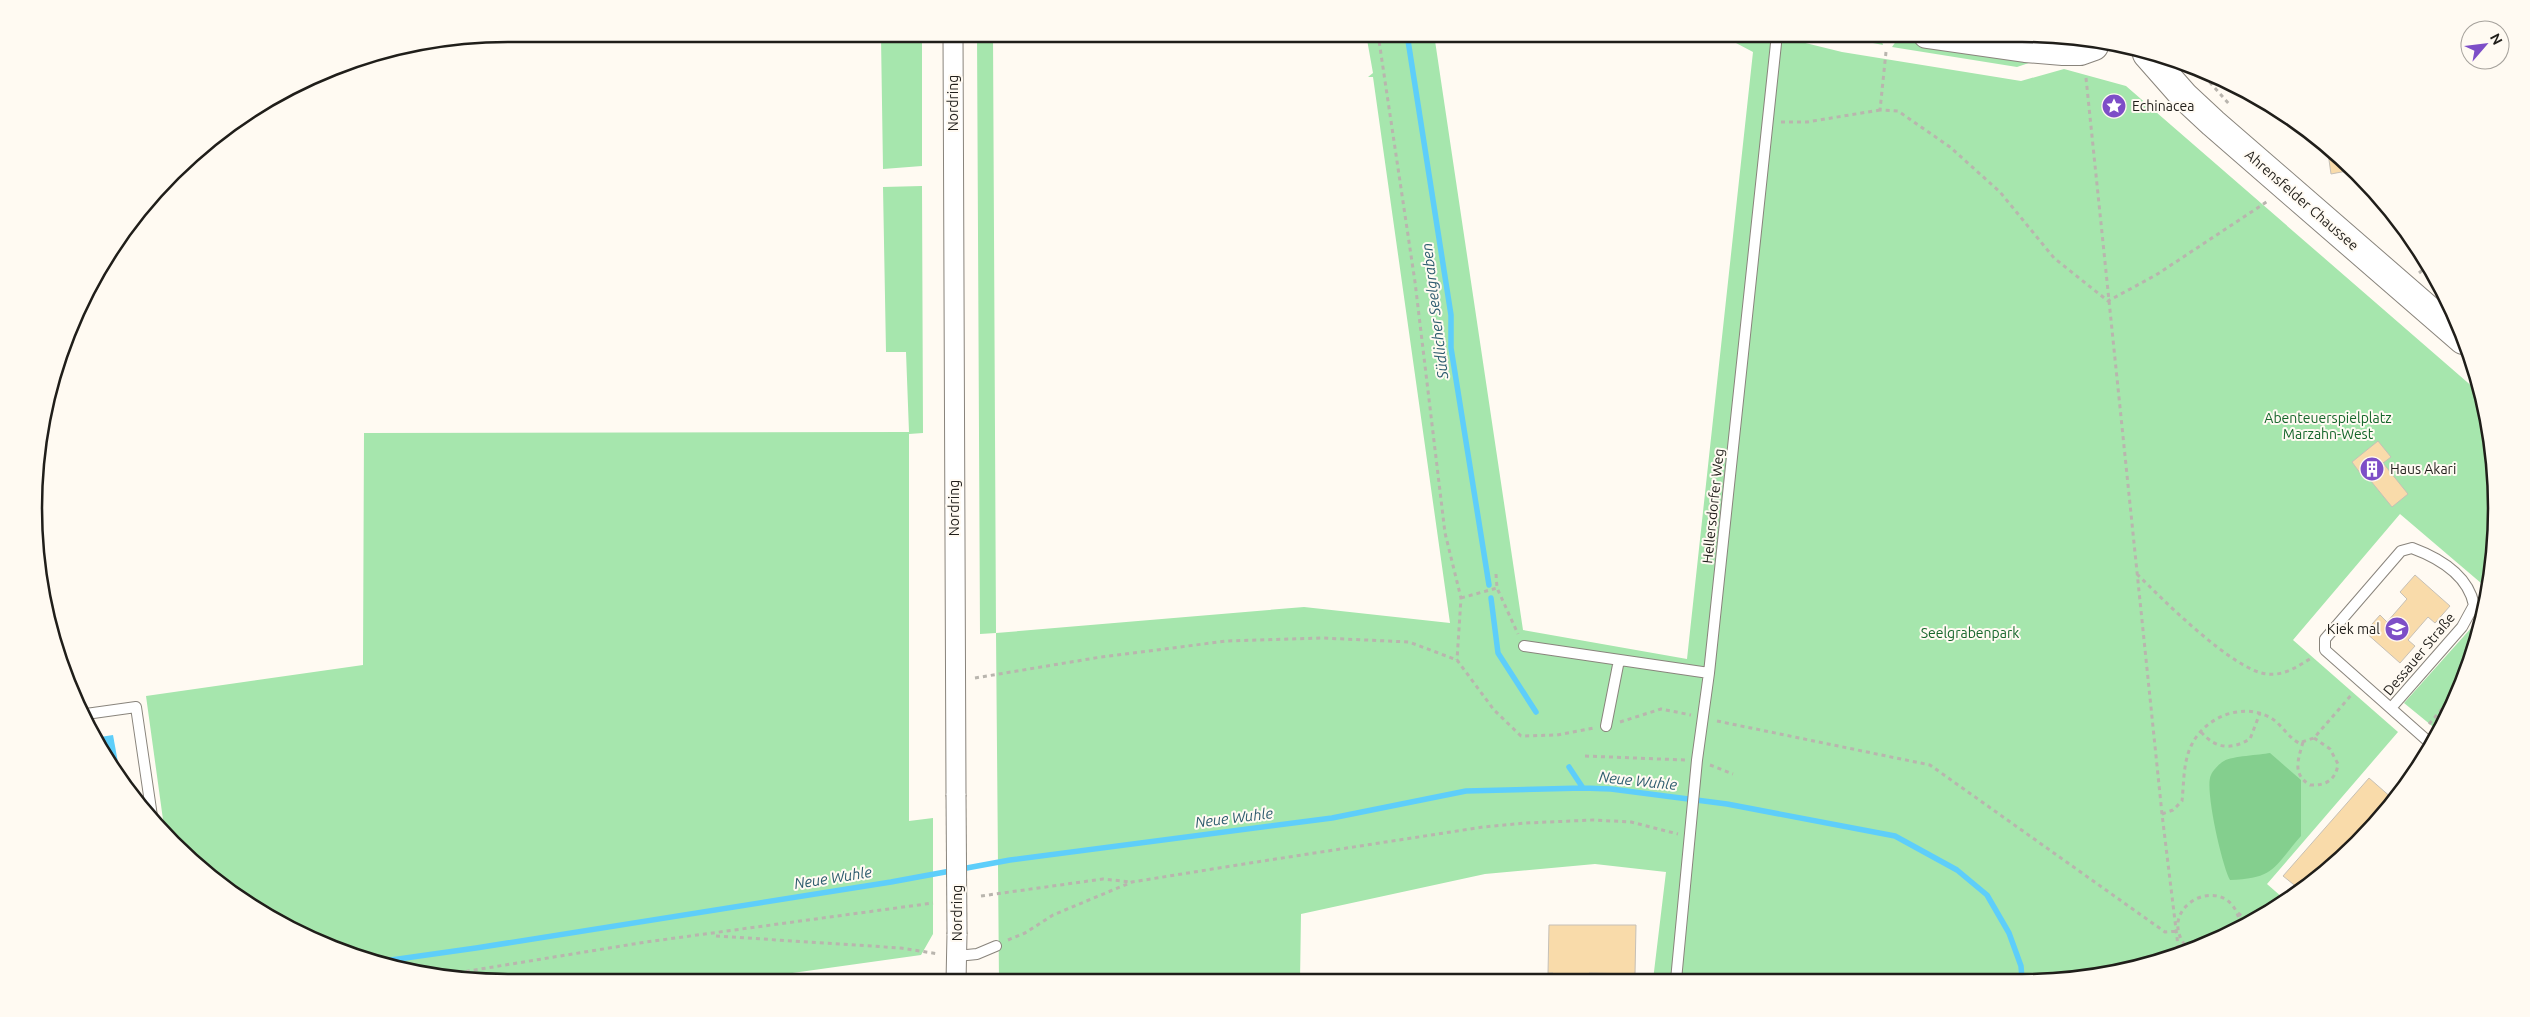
<svg xmlns="http://www.w3.org/2000/svg" width="2530" height="1017" font-family="Ubuntu,sans-serif">
<style>
.green{fill:#a6e6ad}
.forest{fill:#84cf8e}
.water{fill:#5ecefa}
.lines{fill:none;stroke-linecap:round;stroke-linejoin:round}
.stream{stroke:#5ecefa;stroke-width:5.5}
.building{fill:#f9dbaa;stroke:#c6c0b7}
.lane-casing{stroke:#89847c;stroke-width:12}
.street-casing{stroke:#89847c;stroke-width:21}
.secondary-casing{stroke:#89847c;stroke-width:30}
.path{stroke:#b9b5ae;stroke-width:3;stroke-dasharray:4 4;stroke-linecap:butt}
.lane{stroke:#fff;stroke-width:10}
.street{stroke:#fff;stroke-width:19}
.secondary{stroke:#fff;stroke-width:28}
.street-bridge-casing{stroke:#89847c;stroke-width:21;stroke-linecap:butt}
.street-bridge{stroke:#fff;stroke-width:19}
.labels{text-anchor:middle;stroke-width:4;stroke-linejoin:round;paint-order:stroke}
.street-label{font-size:14px;fill:#201e1a;stroke:#fffaf2}
.poi-label{font-size:14px;fill:#201e1a;stroke:#fffaf2;text-anchor:start}
.park-label{font-size:14px;fill:#16662b;stroke:#fffaf2}
.water-label{font-size:15px;font-style:italic;fill:#2e5c6f;stroke:#fffaf2}
.rim{fill:none;stroke:#201e1a;stroke-width:2.5}
</style>
<rect width="100%" height="100%" fill="#fffaf2"/>
<path class="green" d="M 886,34 L 922,34 L 922,166 L 883,169 L 881,37 Z
M 977,34 L 993,34 L 996,633 L 1304,607 L 1450,623 L 1373,77 L 1368,77 L 1373,73 L 1366,34 L 1434,34 L 1523,630 L 1687,659 L 1753,52 L 1719,34 L 1759,34 L 1771,36 L 1771,42 L 1781,37 L 1842,52 L 2021,81 L 2064,69 L 2126,86 L 2482,395 L 2495,477 L 2492,570 L 2488,589 L 2400,514 L 2293,640 L 2398,732 L 2267,884 L 2283,898 L 2203,947 L 2084,979 L 1653,980 L 1666,872 L 1595,864 L 1485,874 L 1301,914 L 1300,981 L 999,982 L 996,633 L 980,634 Z
M 1828,34 L 1874,34 L 1880,35 L 1883,45 Z
M 1899,37 L 2031,57 L 2035,61 L 2017,67 L 1892,47 Z
M 922,186 L 923,433 L 909,434 L 909,821 L 933,818 L 933,934 L 921,955 L 722,983 L 509,983 L 356,958 L 219,885 L 165,834 L 146,696 L 363,665 L 364,433 L 909,432 L 906,352 L 886,352 L 883,187 Z
M 2481,617 L 2471,661 L 2437,730 L 2404,703 Z"/>
<path class="forest" d="M 2270,753 L 2301,780 L 2301,836 C 2273,868 2275,878 2230,880 C 2222,866 2204,787 2211,775 C 2213,770 2220,763 2224,761 C 2232,756 2260,755 2270,753 Z"/>
<path class="water" d="M 113,735 L 121,779 L 98,746 L 94,738 Z"/>
<g class="lines">
<path class="stream" d="M 1407,34 L 1451,315 L 1451,348 L 1489,585
M 1491,598 L 1498,653 L 1536,712
M 1569,767 L 1583,788
M 377,962 L 476,948 L 891,882 L 1010,860 L 1332,818 L 1466,791 L 1583,788 L 1611,789 L 1727,804 L 1895,836 L 1957,870 L 1987,895 L 2009,933 L 2021,966 L 2022,979"/>
</g>
<path class="building" d="M 2327,146 L 2334,151 L 2352,170 L 2331,174 Z
M 2378,441 L 2391,457 L 2383,463 L 2408,494 L 2392,507 L 2366,475 L 2363,477 L 2352,462 Z
M 2415,575 L 2450,606 L 2435,623 L 2428,617 L 2408,640 L 2415,646 L 2400,663 L 2365,632 L 2380,615 L 2387,622 L 2407,599 L 2400,592 Z
M 2369,778 L 2393,799 L 2334,866 L 2298,888 L 2283,876 Z
M 1549,925 L 1636,925 L 1635,974 L 1589,973 L 1589,980 L 1552,981 L 1553,973 L 1548,973 Z"/>
<g class="lines">
<defs>
<path id="lane" d="M 1524,646 L 1709,673
M 2391,708 L 2462,627 L 2474,605 C 2468,575 2439,558 2412,548 L 2401,551 L 2325,639 L 2325,650 L 2430,743
M 86,714 L 136,707 L 153,823
M 1606,726 L 1619,660
M 957,956 L 977,954 L 996,946
M 1676,980 L 1697,760 L 1709,673 L 1777,34"/>
<path id="street" d="M 953,34 L 956,795
M 956,982 L 957,934"/>
<path id="secondary" d="M 1927,34 L 2025,48 L 2063,51 L 2080,51 L 2094,46
M 2147,54 L 2184,96 L 2213,123 L 2463,340"/>
</defs>
<use href="#lane" class="lane-casing"/>
<use href="#street" class="street-casing"/>
<use href="#secondary" class="secondary-casing"/>
<path class="path" d="M 1378,34 L 1415,282 L 1445,533 L 1461,598 L 1457,660
M 1886,52 L 1880,110 L 1898,111 L 1950,147 L 2000,192 L 2054,258 L 2108,301 L 2156,275 L 2268,201
M 2199,70 L 2230,105
M 2086,78 L 2162,814 L 2179,954
M 1781,122 L 1807,122 L 1880,110
M 2419,273 L 2427,266
M 1496,574 L 1497,588 L 1518,634
M 2137,574 C 2162,599 2234,671 2267,674 C 2285,676 2298,666 2313,657
M 1461,598 L 1497,588
M 975,678 L 1101,657 L 1227,641 L 1322,638 L 1409,642 L 1457,660 L 1494,710 L 1521,736 L 1557,735 L 1594,728
M 1717,721 L 1930,765 L 2165,932 L 2178,931
M 1620,722 L 1661,709 L 1691,715
M 2429,724 L 2454,695
M 2201,732 C 2216,749 2231,750 2250,739 L 2260,713
M 2303,742 C 2298,760 2292,774 2310,785 C 2325,786 2336,780 2338,764 L 2330,749 L 2314,738
M 1585,756 L 1685,760
M 1710,765 L 1733,774
M 2162,814 L 2173,810 L 2182,801 C 2184,783 2183,761 2192,744 C 2205,718 2240,703 2267,716 C 2281,722 2286,736 2299,743 L 2314,738 L 2353,693
M 981,896 L 1103,879 L 1131,882
M 2238,913 L 2247,920
M 716,936 L 901,948 L 939,954
M 1008,940 L 1025,933 L 1053,915 L 1132,882 L 1250,863 L 1483,827 L 1526,823 L 1593,820 L 1631,822 L 1678,834
M 2190,951 C 2147,907 2231,866 2240,924
M 450,974 L 646,942 L 933,903"/>
<use href="#lane" class="lane"/>
<use href="#street" class="street"/>
<use href="#secondary" class="secondary"/>
<defs>
<path id="street-bridge" d="M 956,795 L 957,934"/>
</defs>
<use href="#street-bridge" class="street-bridge-casing"/>
<use href="#street-bridge" class="street-bridge"/>
</g>
<defs>
<symbol id="sight-disc" viewBox="-11 -11 22 22"><circle r="9.5" fill="#7d4ec7" stroke="#fffaf2"/><path d="M0-6L1.8-2.2L6-1.7L2.9 1.2L3.7 5.4L0 3.3L-3.7 5.4L-2.9 1.2L-6-1.7L-1.8-2.2Z" fill="#fff"/></symbol>
<symbol id="building-disc" viewBox="-11 -11 22 22"><circle r="9.5" fill="#7d4ec7" stroke="#fffaf2"/><path d="M-4-6H4V6H1V3H-1V6H-4ZM-2.5-4.3h1.7v1.8h-1.7ZM.8-4.3h1.7v1.8H.8ZM-2.5-1h1.7V.8h-1.7ZM.8-1h1.7V.8H.8Z" fill="#fff"/></symbol>
<symbol id="school-disc" viewBox="-11 -11 22 22"><circle r="9.5" fill="#7d4ec7" stroke="#fffaf2"/><path d="M0-5L7-2L0 1L-7-2ZM-4 1L0 2.5L4 1V4Q0 6-4 4Z" fill="#fff"/></symbol>
</defs>
<g fill-rule="evenodd">
<use href="#sight-disc" x="2100" y="92" width="28" height="28"/>
<use href="#building-disc" x="2358" y="455" width="28" height="28"/>
<use href="#school-disc" x="2383" y="615" width="28" height="28"/>
</g>
<g class="labels">
<g class="street-label">
<text transform="translate(953 103) rotate(-90)" y="5">Nordring</text>
<text transform="translate(2302 200) rotate(41)" y="5">Ahrensfelder Chaussee</text>
<text transform="translate(1713 506) rotate(-84)" y="5">Hellersdorfer Weg</text>
<text transform="translate(954 508) rotate(-90)" y="5">Nordring</text>
<text transform="translate(2419 654) rotate(-50)" y="5">Dessauer Straße</text>
<text transform="translate(957 913) rotate(-90)" y="5">Nordring</text>
</g>
<g class="poi-label">
<text x="2132" y="111">Echinacea</text>
<text x="2390" y="474">Haus Akari</text>
<text x="2380" y="634" text-anchor="end">Kiek mal</text>
</g>
<g class="park-label">
<text x="2328" y="423">Abenteuerspielplatz<tspan x="2328" dy="16">Marzahn-West</tspan></text>
<text x="1970" y="638">Seelgrabenpark</text>
</g>
<g class="water-label">
<text transform="translate(1435 311) rotate(-97)" y="5">Südlicher Seelgraben</text>
<text transform="translate(1638 781) rotate(6)" y="5">Neue Wuhle</text>
<text transform="translate(1234 818) rotate(-7)" y="5">Neue Wuhle</text>
<text transform="translate(833 878) rotate(-9)" y="5">Neue Wuhle</text>
</g>
</g>
<path d="M0 0H2530V1017H0ZM508 42H2022A466 466 0 0 1 2488 508V508A466 466 0 0 1 2022 974H508A466 466 0 0 1 42 508V508A466 466 0 0 1 508 42Z" fill="#fffaf2" fill-rule="evenodd"/>
<path class="rim" d="M508 42H2022A466 466 0 0 1 2488 508V508A466 466 0 0 1 2022 974H508A466 466 0 0 1 42 508V508A466 466 0 0 1 508 42Z"/>
<g transform="translate(2485 45) rotate(62)"><circle r="24" fill="#fffaf2" stroke="#a6a29c"/>
<path d="M0-4L9 19L0 12L-9 19Z" fill="#7d4ec7"/>
<text y="-8" font-size="14" font-weight="bold" text-anchor="middle" fill="#201e1a">N</text>
</g>
</svg>
